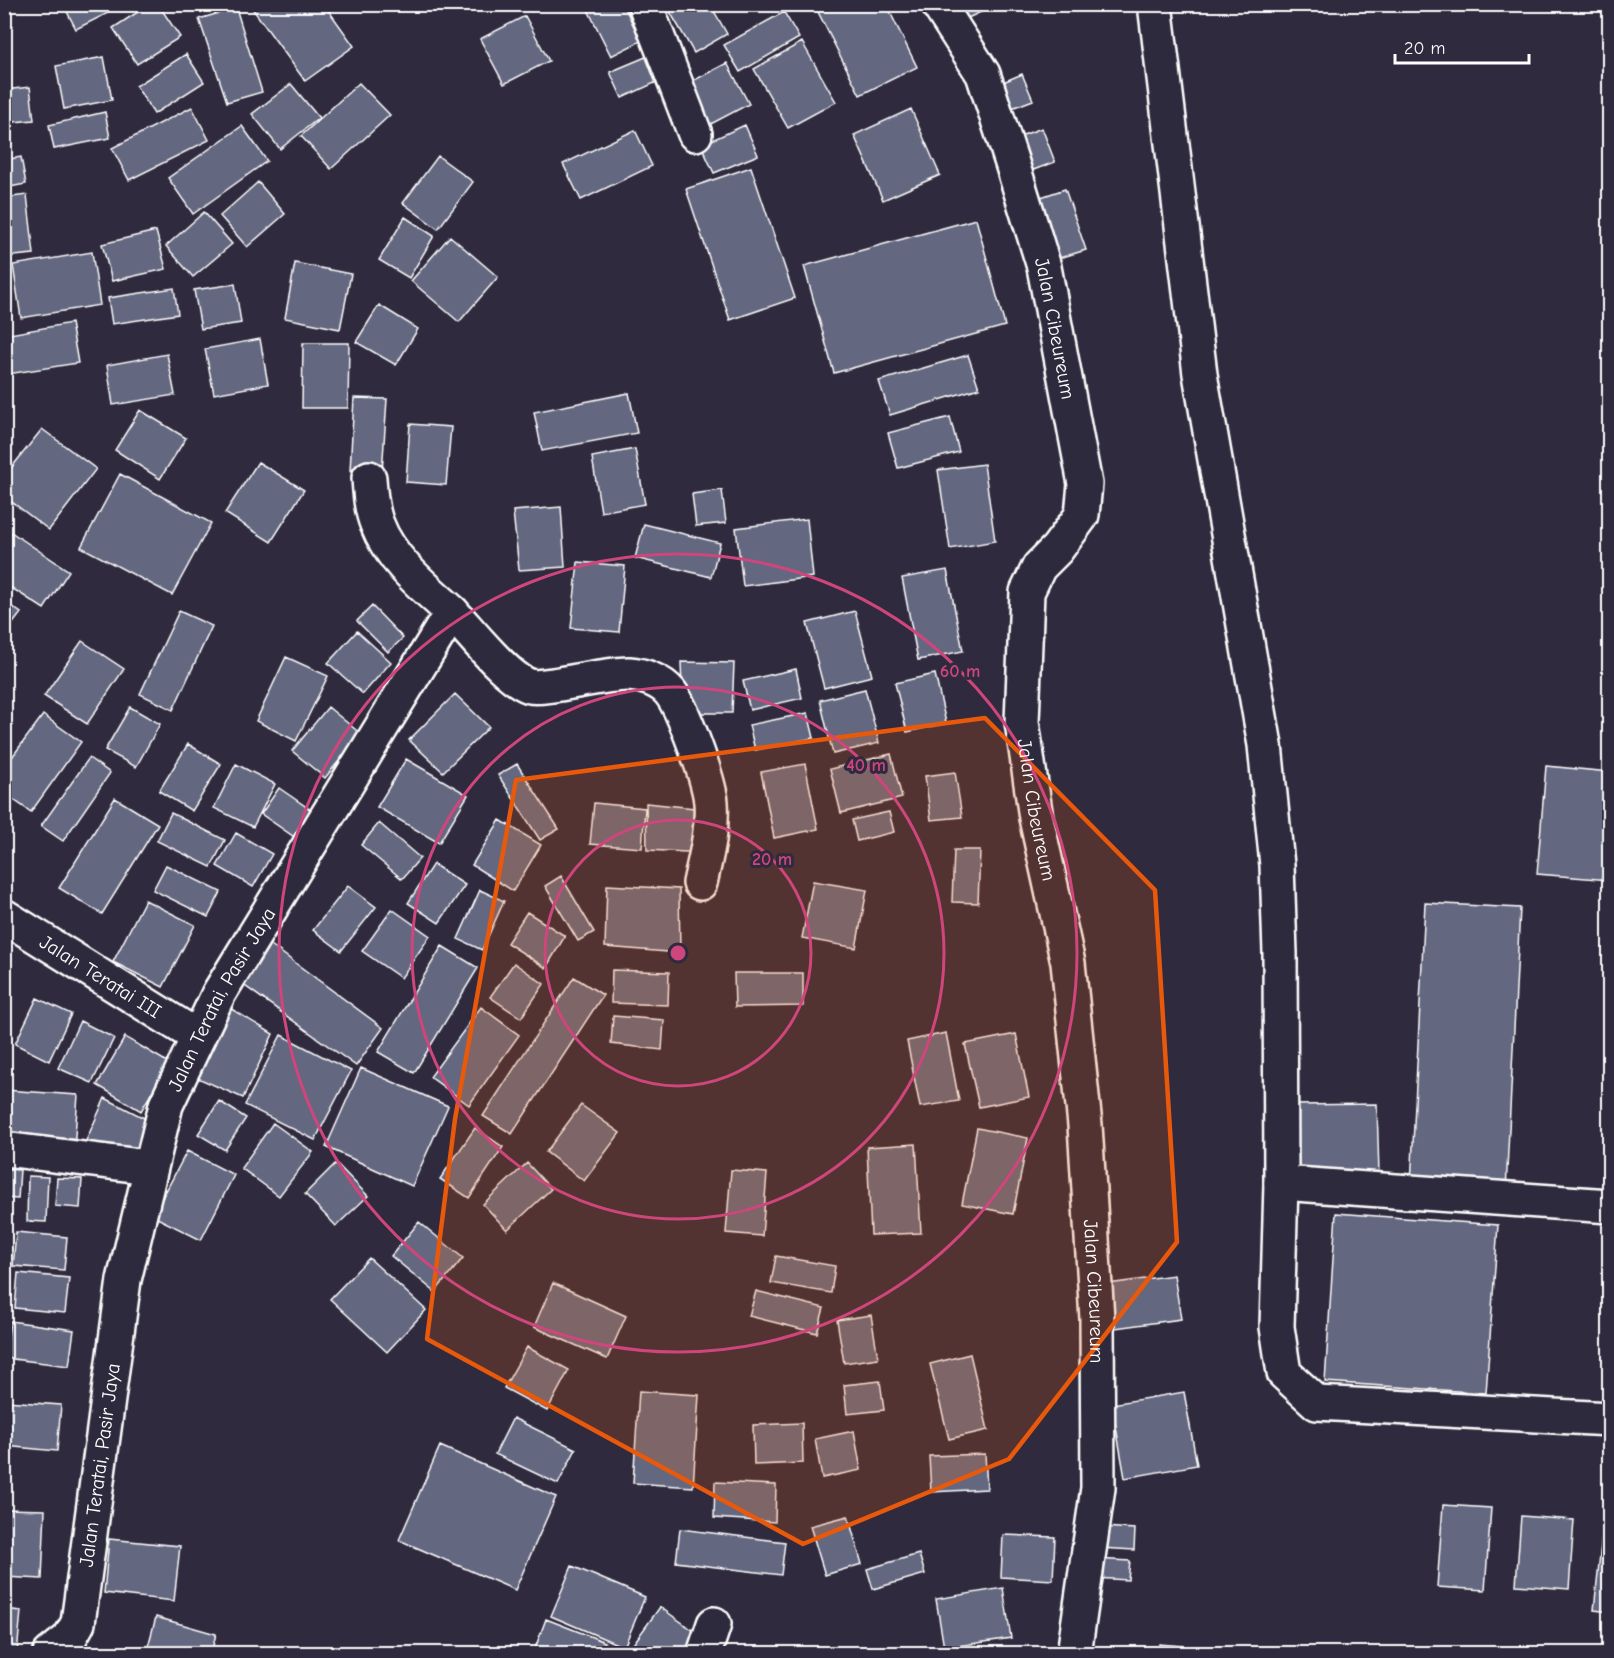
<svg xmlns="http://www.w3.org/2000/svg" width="1614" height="1658" font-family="'Comic Neue',sans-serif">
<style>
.building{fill:#646780;stroke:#fff;stroke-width:1.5}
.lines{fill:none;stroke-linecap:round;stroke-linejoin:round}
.minor-casing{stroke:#fff;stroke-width:38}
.minor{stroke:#2f2a3d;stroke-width:33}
.marked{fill:#e8590c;fill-opacity:0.2;stroke:#e8590c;stroke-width:4.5;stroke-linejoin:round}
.ring{fill:none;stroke:#ce467c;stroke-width:3}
.labels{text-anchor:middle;stroke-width:6;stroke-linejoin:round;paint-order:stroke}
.street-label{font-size:20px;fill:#fff;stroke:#2f2a3d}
.centre{fill:#ce467c;stroke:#2f2a3d;stroke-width:3}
.ring-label{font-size:18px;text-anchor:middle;font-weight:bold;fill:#ce467c;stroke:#2f2a3d;stroke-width:6;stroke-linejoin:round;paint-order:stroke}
</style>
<rect width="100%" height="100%" fill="#2f2a3d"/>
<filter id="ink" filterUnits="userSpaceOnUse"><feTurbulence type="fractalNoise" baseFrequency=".0167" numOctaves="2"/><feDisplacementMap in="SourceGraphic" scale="12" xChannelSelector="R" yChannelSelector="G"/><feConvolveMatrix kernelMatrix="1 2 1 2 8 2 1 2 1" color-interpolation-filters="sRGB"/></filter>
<g filter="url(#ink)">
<path class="building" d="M 63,4 L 103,4 L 108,13 L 76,29 Z
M 150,4 L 158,4 L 180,37 L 137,64 L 113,28 Z
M 249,4 L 324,4 L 354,46 L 305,81 Z
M 585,4 L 623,4 L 641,41 L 611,56 Z
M 710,4 L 727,34 L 694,53 L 666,5 Z
M 814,4 L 886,4 L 917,67 L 860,95 Z
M 946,4 L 998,4 L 955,24 Z
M 236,8 L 262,92 L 227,102 L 199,19 Z
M 784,12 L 799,38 L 740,72 L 724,45 Z
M 525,16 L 549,61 L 504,84 L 480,39 Z
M 802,42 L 836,102 L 788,128 L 754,69 Z
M 186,54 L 204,82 L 154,114 L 136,86 Z
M 648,56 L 659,81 L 622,98 L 610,72 Z
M 104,57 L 112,100 L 64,109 L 56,66 Z
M 727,63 L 749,104 L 707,126 L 685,85 Z
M 1022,74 L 1033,100 L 1012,108 L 1001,83 Z
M 359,83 L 390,115 L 331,169 L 301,136 Z
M 291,84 L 319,118 L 280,149 L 252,114 Z
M 30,87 L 34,120 L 4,123 L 4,90 Z
M 192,107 L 209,140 L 129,180 L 112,148 Z
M 911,109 L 940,175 L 883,200 L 854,135 Z
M 105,112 L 110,138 L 54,149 L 49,125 Z
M 745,125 L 758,155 L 714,173 L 701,145 Z
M 242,126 L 267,161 L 193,214 L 168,178 Z
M 1042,128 L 1055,162 L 1028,172 L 1015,138 Z
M 635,130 L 652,166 L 581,200 L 563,164 Z
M 438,156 L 473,182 L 438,229 L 403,203 Z
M 21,157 L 26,184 L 4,188 L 4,160 Z
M 751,167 L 795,298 L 730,320 L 686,189 Z
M 258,182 L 285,214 L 247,247 L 220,216 Z
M 1065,189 L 1086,250 L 1056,259 L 1035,199 Z
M 27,195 L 34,254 L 4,257 L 4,198 Z
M 204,212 L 232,244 L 193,277 L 166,246 Z
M 405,217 L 434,236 L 409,278 L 379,260 Z
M 976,219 L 1005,326 L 834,373 L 804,266 Z
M 156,231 L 166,269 L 112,281 L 102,244 Z
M 450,236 L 498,277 L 459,322 L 411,281 Z
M 92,252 L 100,305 L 21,318 L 13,265 Z
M 295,263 L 351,274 L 340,329 L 285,318 Z
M 235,284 L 241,323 L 201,329 L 194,290 Z
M 174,288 L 178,314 L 112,324 L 108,298 Z
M 379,305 L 418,329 L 396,365 L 356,342 Z
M 71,323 L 78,363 L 8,374 L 4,335 Z
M 260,339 L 268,384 L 214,394 L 205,349 Z
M 303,343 L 349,343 L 348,408 L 302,408 Z
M 167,354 L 175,395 L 113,405 L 107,365 Z
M 968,355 L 979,388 L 890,415 L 879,381 Z
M 629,393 L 637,433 L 542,451 L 534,412 Z
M 354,398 L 387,399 L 382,473 L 350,471 Z
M 140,410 L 186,438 L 160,479 L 115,450 Z
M 950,417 L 959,452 L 898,468 L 888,433 Z
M 410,424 L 451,427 L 446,485 L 406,482 Z
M 42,429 L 96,469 L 49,530 L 4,496 L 4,477 Z
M 635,449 L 645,504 L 601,512 L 592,457 Z
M 258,462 L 304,490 L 271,542 L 225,513 Z
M 984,464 L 995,541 L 950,549 L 938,470 Z
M 120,474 L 211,523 L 172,595 L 81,547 Z
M 722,490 L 726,523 L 696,526 L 692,494 Z
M 561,507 L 565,567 L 519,570 L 513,511 Z
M 807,519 L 813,577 L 743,586 L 736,528 Z
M 644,524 L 720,543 L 711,577 L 635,558 Z
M 11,532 L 69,571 L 44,609 L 4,583 L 4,543 Z
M 578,562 L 625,566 L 619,632 L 571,628 Z
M 947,570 L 963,651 L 918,660 L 902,578 Z
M 4,601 L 21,613 L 4,635 Z
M 372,606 L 403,638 L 388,652 L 357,621 Z
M 179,611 L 212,626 L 173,710 L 140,694 Z
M 855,611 L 872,676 L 824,688 L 807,623 Z
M 357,631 L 391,662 L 363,694 L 328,663 Z
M 82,641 L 124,669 L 87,724 L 44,696 Z
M 286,657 L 328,676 L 296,741 L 256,721 Z
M 681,662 L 734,663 L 732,713 L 683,713 Z
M 796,669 L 802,698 L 750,710 L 743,681 Z
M 935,674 L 946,723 L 907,732 L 895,683 Z
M 865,689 L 879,743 L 833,754 L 820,700 Z
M 455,694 L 489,727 L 443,772 L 409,740 Z
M 130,707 L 160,724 L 136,767 L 105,750 Z
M 328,707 L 361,734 L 325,778 L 292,751 Z
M 808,713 L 814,738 L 755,750 L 749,725 Z
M 43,715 L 81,742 L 31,812 L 4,793 L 4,768 Z
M 188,744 L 221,764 L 192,811 L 159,791 Z
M 891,754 L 902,798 L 841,813 L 830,769 Z
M 89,758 L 110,773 L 63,841 L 41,826 Z
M 406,759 L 468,795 L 439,843 L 377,807 Z
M 236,764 L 275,784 L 253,827 L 214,808 Z
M 517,764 L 559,829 L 540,840 L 498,775 Z
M 805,764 L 818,829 L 774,838 L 761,772 Z
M 1546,766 L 1610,772 L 1610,880 L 1537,874 Z
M 955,772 L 962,817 L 931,820 L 925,776 Z
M 279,788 L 321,817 L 303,843 L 261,814 Z
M 115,798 L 158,824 L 102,914 L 59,888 Z
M 594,803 L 645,808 L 642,848 L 590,844 Z
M 646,803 L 704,809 L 705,853 L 647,850 Z
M 889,812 L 894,832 L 857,841 L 852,820 Z
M 171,813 L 225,840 L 211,867 L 157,841 Z
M 500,820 L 541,845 L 513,891 L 472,865 Z
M 379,823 L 420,858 L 402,879 L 361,845 Z
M 236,833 L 272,854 L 253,887 L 217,866 Z
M 954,850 L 980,850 L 978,903 L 952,902 Z
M 433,864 L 465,885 L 439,923 L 408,903 Z
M 166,865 L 221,892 L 208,917 L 153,890 Z
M 561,876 L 594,932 L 578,941 L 545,886 Z
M 813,881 L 867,890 L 856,948 L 802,938 Z
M 607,885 L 679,889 L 680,953 L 605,947 Z
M 348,886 L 376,907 L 341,951 L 313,930 Z
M 480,890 L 504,901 L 482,950 L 458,939 Z
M 145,900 L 195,925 L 163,987 L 113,962 Z
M 1425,903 L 1520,908 L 1506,1190 L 1411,1185 Z
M 392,909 L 430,936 L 401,978 L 362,951 Z
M 527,912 L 565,936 L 546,968 L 507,943 Z
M 267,942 L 383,1028 L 356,1066 L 238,981 Z
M 442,946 L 478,968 L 414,1073 L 378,1052 Z
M 514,963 L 544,984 L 521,1018 L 490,997 Z
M 612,970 L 669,972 L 668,1005 L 611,1003 Z
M 734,973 L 803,973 L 803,1006 L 735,1007 Z
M 574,977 L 603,995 L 512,1134 L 483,1116 Z
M 37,998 L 71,1014 L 49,1061 L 15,1044 Z
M 218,1001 L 273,1034 L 243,1098 L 182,1071 Z
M 481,1007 L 519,1035 L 469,1105 L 430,1077 Z
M 613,1016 L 664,1020 L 662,1050 L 611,1044 Z
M 80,1021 L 114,1038 L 92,1083 L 58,1068 Z
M 946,1033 L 959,1101 L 920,1107 L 907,1041 Z
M 1016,1034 L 1029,1097 L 979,1107 L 965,1044 Z
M 281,1035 L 351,1071 L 315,1140 L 245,1105 Z
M 125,1037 L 169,1063 L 141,1111 L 97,1085 Z
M 361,1068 L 448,1106 L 412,1186 L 326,1147 Z
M 4,1090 L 78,1095 L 74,1150 L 4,1145 Z
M 105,1098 L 152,1122 L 136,1160 L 85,1143 Z
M 219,1101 L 246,1118 L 225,1150 L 198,1134 Z
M 1377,1104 L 1379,1175 L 1295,1176 L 1294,1105 Z
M 581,1105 L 620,1133 L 584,1181 L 546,1152 Z
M 273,1123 L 313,1152 L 279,1196 L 241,1168 Z
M 475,1128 L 503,1147 L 469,1198 L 440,1179 Z
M 977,1128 L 1028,1138 L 1013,1214 L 962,1204 Z
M 916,1144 L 921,1233 L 871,1235 L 867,1147 Z
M 187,1151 L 234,1175 L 201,1240 L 153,1216 Z
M 336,1163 L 368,1196 L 336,1226 L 305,1194 Z
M 527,1163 L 551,1189 L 507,1230 L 483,1204 Z
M 4,1169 L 20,1170 L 18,1199 L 4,1198 Z
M 731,1170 L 767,1173 L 762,1236 L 726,1233 Z
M 28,1176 L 48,1177 L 46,1222 L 27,1221 Z
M 57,1178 L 82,1179 L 80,1208 L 55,1206 Z
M 1336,1213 L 1498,1225 L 1486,1393 L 1325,1382 Z
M 419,1222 L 463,1258 L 435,1292 L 391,1256 Z
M 16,1232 L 67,1237 L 64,1270 L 13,1266 Z
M 776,1256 L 835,1266 L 831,1293 L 771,1283 Z
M 369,1258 L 426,1310 L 387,1352 L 330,1299 Z
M 18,1273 L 69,1278 L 65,1313 L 15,1308 Z
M 1174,1275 L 1181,1319 L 1108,1329 L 1101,1285 Z
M 553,1283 L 626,1316 L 607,1359 L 534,1327 Z
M 756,1291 L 824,1308 L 817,1333 L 749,1316 Z
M 871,1315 L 878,1358 L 844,1363 L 837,1320 Z
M 10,1321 L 74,1330 L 69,1366 L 5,1358 Z
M 527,1347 L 569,1370 L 547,1411 L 504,1388 Z
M 970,1354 L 988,1430 L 949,1439 L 930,1364 Z
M 880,1381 L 884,1410 L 847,1414 L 844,1385 Z
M 639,1391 L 699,1395 L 693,1487 L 633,1483 Z
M 1184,1392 L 1197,1465 L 1125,1478 L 1112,1404 Z
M 6,1401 L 61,1405 L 57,1451 L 4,1446 Z
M 513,1418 L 576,1449 L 558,1484 L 495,1454 Z
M 802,1423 L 803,1463 L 754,1465 L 753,1425 Z
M 854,1431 L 861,1470 L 822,1478 L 815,1439 Z
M 440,1446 L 556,1497 L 515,1590 L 399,1540 Z
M 985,1454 L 987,1489 L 931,1492 L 929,1456 Z
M 715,1482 L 776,1485 L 775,1522 L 714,1518 Z
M 1443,1505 L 1491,1508 L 1485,1590 L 1437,1587 Z
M 4,1509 L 45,1510 L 42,1579 L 4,1577 Z
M 848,1516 L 862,1564 L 825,1575 L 810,1526 Z
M 1521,1516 L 1574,1520 L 1569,1589 L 1516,1585 Z
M 1603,1526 L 1610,1527 L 1610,1612 L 1594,1610 Z
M 1102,1527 L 1135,1529 L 1134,1550 L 1100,1548 Z
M 680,1529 L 785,1542 L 781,1575 L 676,1562 Z
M 1003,1535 L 1055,1537 L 1053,1580 L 1001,1577 Z
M 109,1539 L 180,1546 L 174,1601 L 104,1593 Z
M 919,1554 L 925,1574 L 873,1589 L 867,1569 Z
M 1095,1559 L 1130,1561 L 1128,1580 L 1094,1578 Z
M 572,1566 L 645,1597 L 624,1647 L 551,1616 Z
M 1003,1588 L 1011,1638 L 944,1648 L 936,1599 Z
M 660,1607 L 705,1639 L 695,1654 L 626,1654 Z
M 4,1609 L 21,1611 L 17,1654 L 4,1654 Z
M 156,1617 L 216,1634 L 211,1654 L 146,1654 Z
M 546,1619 L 605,1642 L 600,1654 L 533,1654 Z
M 1159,1644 L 1182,1646 L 1181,1654 L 1158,1654 Z"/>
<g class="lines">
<defs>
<g id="minor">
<path d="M 645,4 L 695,134"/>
<path id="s1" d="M 938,4 L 983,74 L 1012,163 L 1044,267 L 1085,484 L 1082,515 L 1057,549 L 1039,567 L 1027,592 L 1022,722 L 1036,818 L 1068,963 L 1085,1125 L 1097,1319 L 1098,1488 L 1074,1654"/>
<path d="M 1155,4 L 1200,374 L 1265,745 L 1277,865 L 1280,953 L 1281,1183 L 1277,1327 L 1284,1373 L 1317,1403 L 1610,1419"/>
<path d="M 452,612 C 470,631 507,679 530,686 C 545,690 605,673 629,674 C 643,675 661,681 670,692 C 683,708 709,780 711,802 C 713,830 706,856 700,883"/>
<path id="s2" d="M 4,916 L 198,1037"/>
<path d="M 4,1149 L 149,1167"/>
<path d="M 1281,1183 L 1610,1206"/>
<path id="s3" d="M 50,1654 L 69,1639 L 78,1623 L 124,1280 L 166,1105 L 219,993 L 452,612 C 424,587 390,559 377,524 C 371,509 370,493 369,478"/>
<path d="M 704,1654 L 714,1624"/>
</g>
</defs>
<use href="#minor" class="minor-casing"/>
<use href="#minor" class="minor"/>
</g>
</g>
<path class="marked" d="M 985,718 L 1155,890 L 1177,1242 L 1009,1459 L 803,1544 L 427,1339 L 455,1119 L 516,780 Z"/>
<g class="ring">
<circle cx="678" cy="953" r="133"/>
<circle cx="678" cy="953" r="266"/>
<circle cx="678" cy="953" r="399"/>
</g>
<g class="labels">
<g class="street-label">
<text dy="7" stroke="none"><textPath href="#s1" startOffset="348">Jalan Cibeureum</textPath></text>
<text dy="7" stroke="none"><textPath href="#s1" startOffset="852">Jalan Cibeureum</textPath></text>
<text dy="7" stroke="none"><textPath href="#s2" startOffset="114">Jalan Teratai III</textPath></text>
<text dy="7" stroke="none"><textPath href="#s3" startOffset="688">Jalan Teratai, Pasir Jaya</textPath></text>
<text dy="7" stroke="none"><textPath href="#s1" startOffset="1338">Jalan Cibeureum</textPath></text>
<text dy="7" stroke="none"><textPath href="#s3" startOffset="202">Jalan Teratai, Pasir Jaya</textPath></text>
</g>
</g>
<circle cx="678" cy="953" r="9" class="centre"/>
<g class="ring-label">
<text x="960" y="677">60 m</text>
<text x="866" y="771">40 m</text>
<text x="772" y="865">20 m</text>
</g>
<rect width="1614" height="1658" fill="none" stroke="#2f2a3d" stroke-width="24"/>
<rect x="12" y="12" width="1590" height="1634" fill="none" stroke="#fff" stroke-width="2" filter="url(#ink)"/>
<path d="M1395 54v9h134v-9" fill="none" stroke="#ffffff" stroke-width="3"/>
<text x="1404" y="54" font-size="18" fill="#ffffff" stroke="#2f2a3d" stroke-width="4.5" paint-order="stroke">20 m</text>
</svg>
